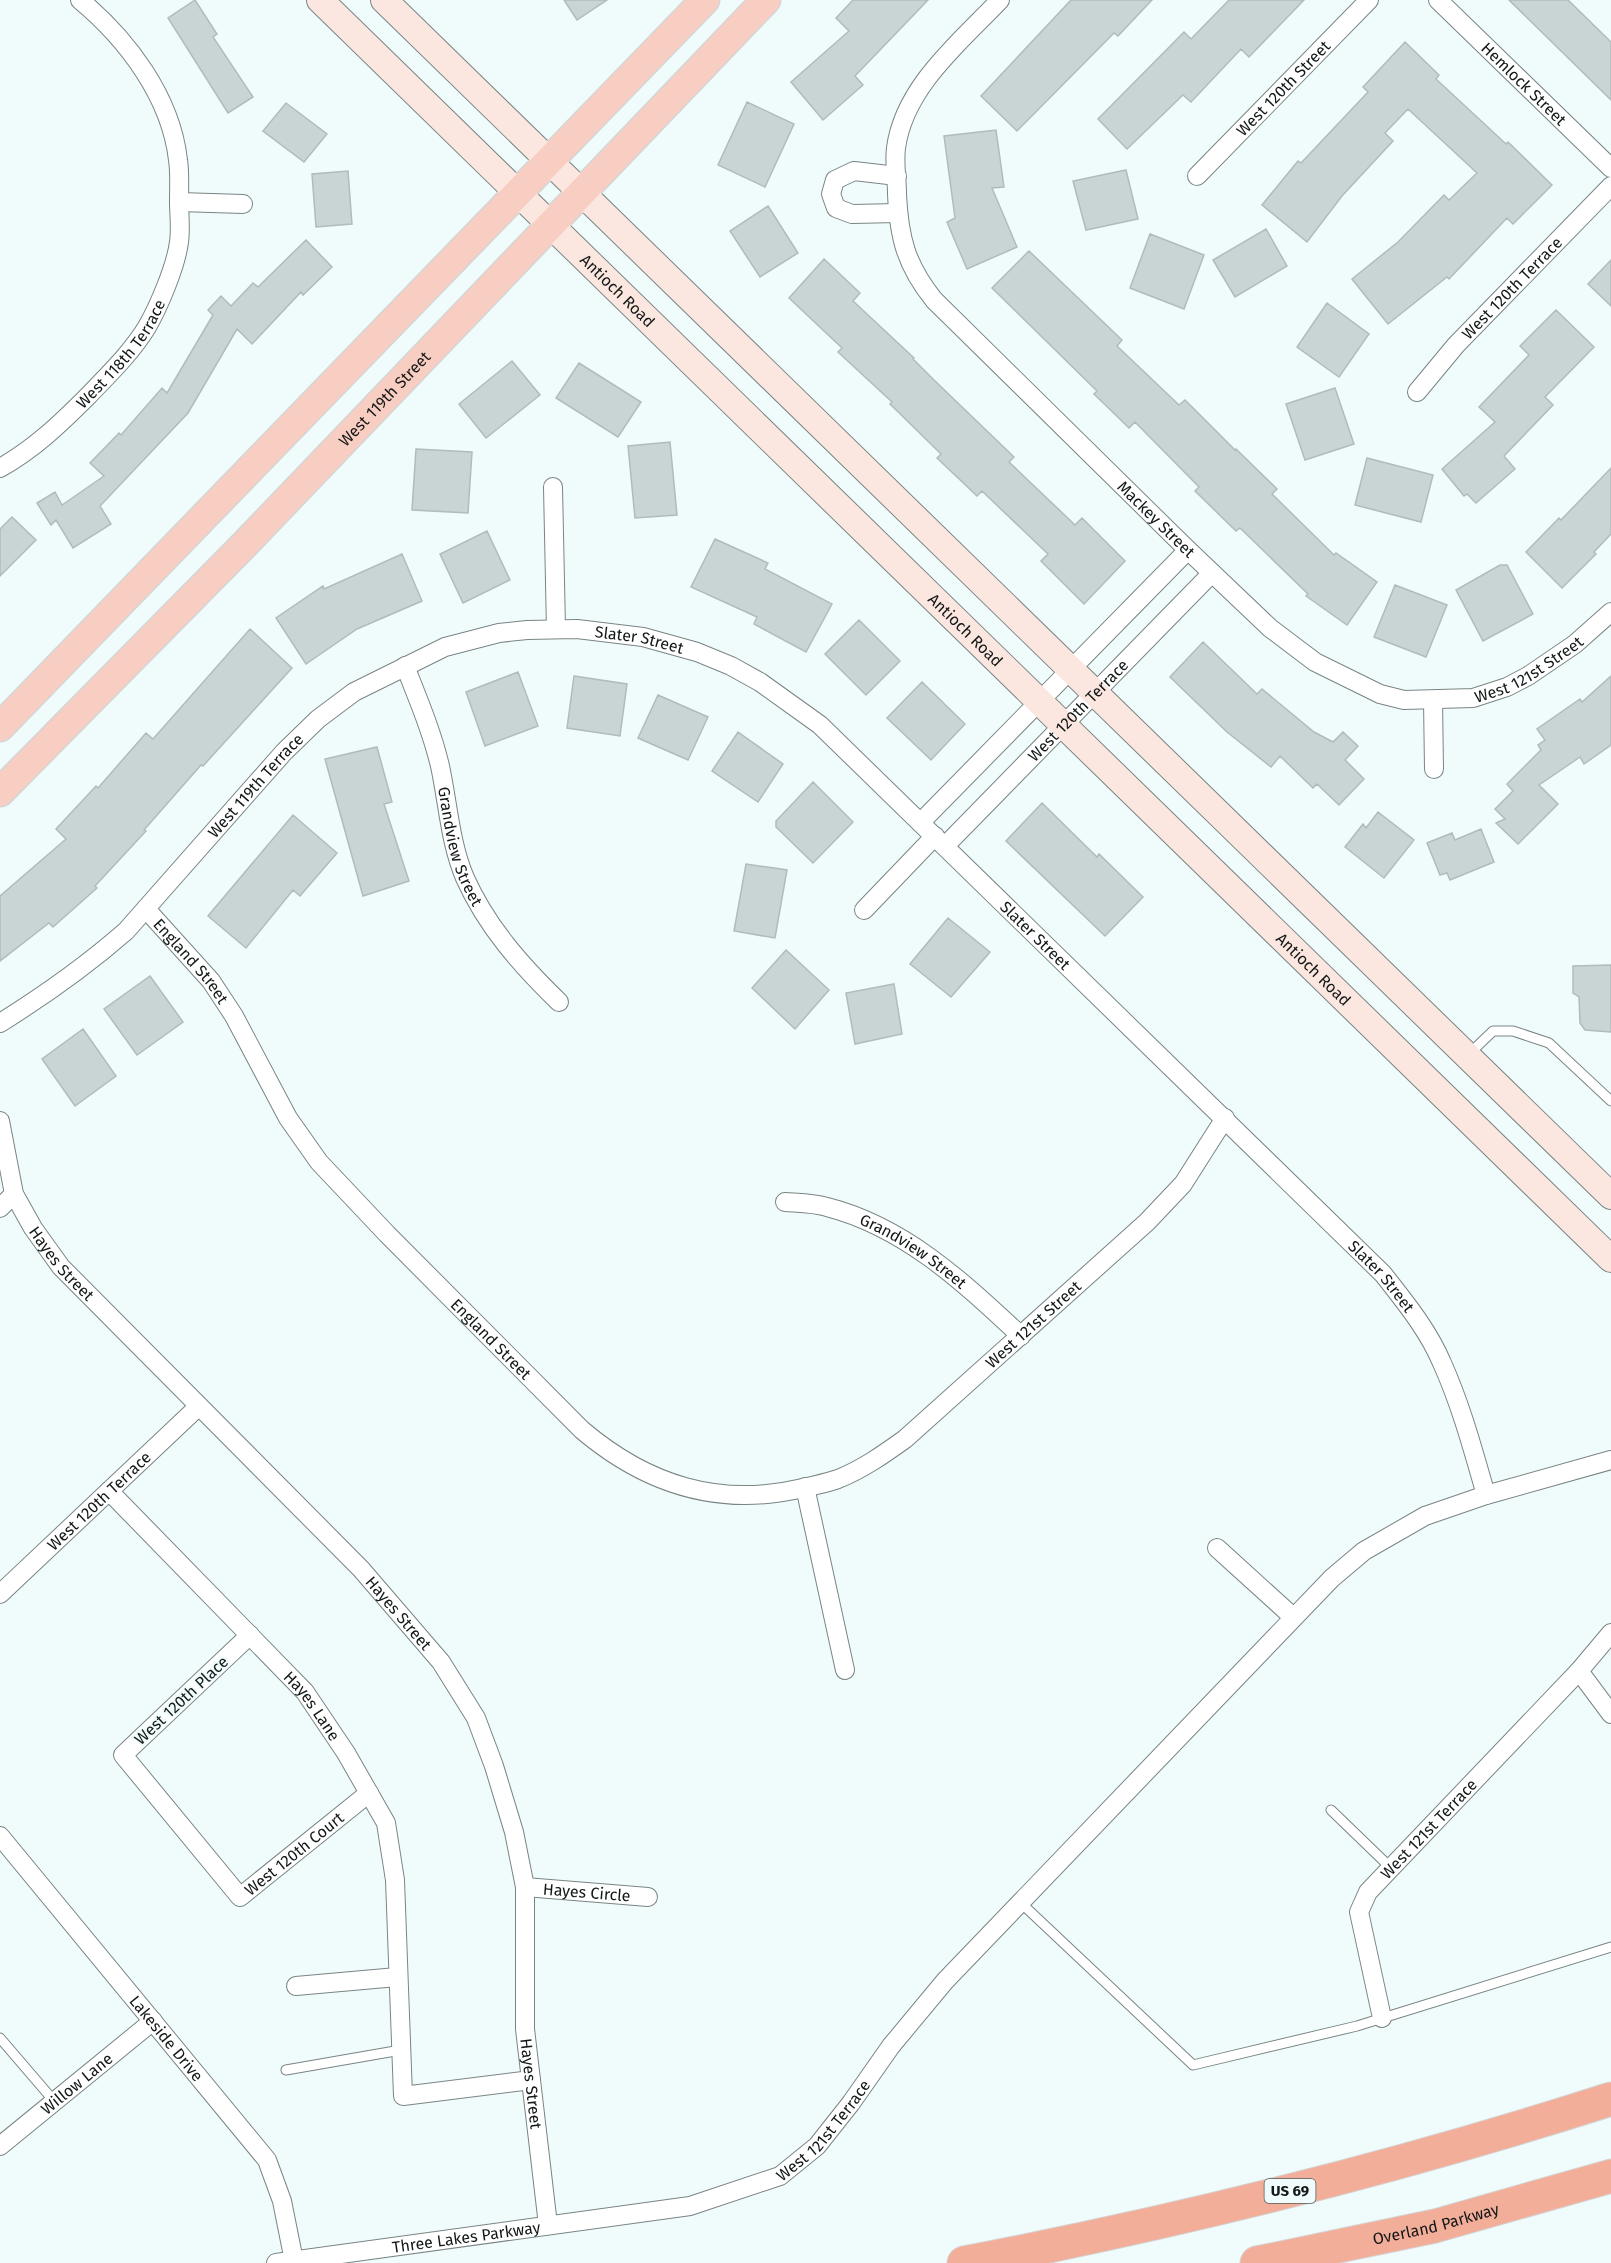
<svg xmlns="http://www.w3.org/2000/svg" width="1611" height="2263" font-family="'Fira Sans',sans-serif">
<style>
.building{fill:#c9d5d4;stroke:#b0bbbb;stroke-width:1.5}
.lines{fill:none;stroke-linecap:round;stroke-linejoin:round}
.lane-casing{stroke:#7a8484;stroke-width:11}
.street-casing{stroke:#7a8484;stroke-width:20}
.secondary-casing{stroke:#7a8484;stroke-width:28}
.primary-casing{stroke:#d5d5d5;stroke-width:31}
.highway-casing{stroke:#d5d5d5;stroke-width:35}
.lane{stroke:#fff;stroke-width:9}
.street{stroke:#fff;stroke-width:18}
.secondary{stroke:#fbe7e0;stroke-width:26}
.primary{stroke:#f8cec2;stroke-width:28}
.highway{stroke:#f3ae99;stroke-width:33}
.labels{text-anchor:middle;stroke-width:4.5;stroke-linejoin:round;paint-order:stroke}
.shield{fill:#f0fcfc;stroke:#555c5c;stroke-width:1.5}
.shield-label{font-size:15px;font-weight:bold;fill:#131717}
.street-label{font-size:16px;fill:#131717;stroke:#f0fcfc}
</style>
<rect width="100%" height="100%" fill="#f0fcfc"/>
<path class="building" d="M 195,0 L 217,34 L 213,37 L 253,97 L 228,113 L 168,18 Z
M 564,0 L 607,0 L 577,20 Z
M 853,0 L 928,0 L 855,76 L 863,85 L 823,120 L 791,82 L 849,31 L 836,18 Z
M 1071,0 L 1152,0 L 1118,36 L 1114,33 L 1017,131 L 981,96 Z
M 1229,0 L 1304,0 L 1249,57 L 1241,49 L 1191,102 L 1183,95 L 1127,149 L 1098,119 L 1184,32 L 1191,39 Z
M 1509,0 L 1568,0 L 1611,42 L 1611,100 Z
M 1405,42 L 1439,75 L 1436,79 L 1506,144 L 1508,142 L 1552,185 L 1513,224 L 1507,218 L 1449,279 L 1447,277 L 1388,324 L 1352,279 L 1398,242 L 1444,195 L 1449,200 L 1477,173 L 1408,109 L 1385,133 L 1393,141 L 1342,196 L 1307,242 L 1262,205 L 1298,161 L 1301,163 L 1368,92 L 1363,87 Z
M 747,102 L 794,124 L 765,187 L 718,165 Z
M 286,103 L 327,134 L 304,162 L 263,131 Z
M 996,130 L 1004,187 L 992,188 L 1017,247 L 967,269 L 947,222 L 955,218 L 944,136 Z
M 1126,170 L 1138,219 L 1086,230 L 1073,181 Z
M 348,171 L 352,224 L 316,227 L 312,174 Z
M 768,206 L 798,253 L 760,277 L 730,231 Z
M 1266,229 L 1287,266 L 1235,297 L 1213,260 Z
M 1150,234 L 1204,255 L 1184,309 L 1130,288 Z
M 306,240 L 332,267 L 303,295 L 301,292 L 252,344 L 237,329 L 188,413 L 100,506 L 111,524 L 73,548 L 56,520 L 51,525 L 37,503 L 55,492 L 62,505 L 104,476 L 90,463 L 119,433 L 121,435 L 162,388 L 167,393 L 213,315 L 208,310 L 221,296 L 231,306 L 253,283 L 258,287 Z
M 1029,251 L 1122,340 L 1117,346 L 1179,405 L 1185,400 L 1235,450 L 1236,449 L 1277,489 L 1272,494 L 1334,555 L 1336,553 L 1377,582 L 1347,625 L 1306,596 L 1308,594 L 1240,528 L 1236,531 L 1195,491 L 1199,487 L 1135,422 L 1129,428 L 1094,394 L 1097,391 L 992,288 Z
M 824,259 L 860,293 L 853,301 L 914,358 L 913,359 L 935,381 L 1014,457 L 1009,462 L 1075,525 L 1082,518 L 1125,561 L 1084,604 L 1041,561 L 1048,554 L 982,491 L 977,496 L 937,458 L 941,454 L 890,404 L 892,402 L 838,352 L 842,348 L 789,298 Z
M 1611,260 L 1611,306 L 1588,284 Z
M 1327,303 L 1369,334 L 1339,377 L 1297,347 Z
M 1556,310 L 1594,347 L 1545,397 L 1553,405 L 1504,456 L 1515,469 L 1476,503 L 1467,494 L 1464,496 L 1442,469 L 1495,422 L 1479,407 L 1529,355 L 1520,346 Z
M 512,361 L 540,395 L 486,438 L 459,404 Z
M 579,363 L 641,402 L 618,437 L 556,398 Z
M 1335,388 L 1354,444 L 1305,460 L 1286,404 Z
M 670,442 L 677,515 L 635,518 L 628,446 Z
M 416,449 L 472,452 L 468,513 L 412,510 Z
M 1367,458 L 1433,475 L 1421,522 L 1355,505 Z
M 1611,468 L 1611,534 L 1594,552 L 1596,554 L 1562,588 L 1526,552 L 1559,518 L 1561,520 Z
M 12,517 L 36,540 L 0,576 L 0,529 Z
M 487,531 L 510,580 L 463,603 L 440,554 Z
M 715,539 L 768,563 L 765,569 L 832,604 L 806,652 L 754,624 L 757,617 L 691,587 Z
M 402,554 L 422,601 L 357,629 L 306,664 L 276,618 L 323,586 L 324,589 Z
M 1500,565 L 1507,565 L 1533,614 L 1483,641 L 1456,590 Z
M 1395,585 L 1447,605 L 1426,657 L 1374,637 Z
M 859,620 L 900,661 L 866,695 L 825,654 Z
M 250,629 L 292,668 L 203,766 L 201,765 L 144,830 L 146,831 L 95,886 L 97,888 L 53,927 L 49,923 L 0,961 L 0,896 L 66,839 L 56,829 L 96,786 L 98,788 L 146,733 L 153,739 Z
M 1203,642 L 1257,694 L 1262,689 L 1314,732 L 1333,742 L 1343,732 L 1358,746 L 1345,760 L 1364,779 L 1339,805 L 1317,784 L 1313,788 L 1280,756 L 1271,767 L 1227,732 L 1170,677 Z
M 518,672 L 538,726 L 485,746 L 466,692 Z
M 574,676 L 627,684 L 620,736 L 567,728 Z
M 1611,676 L 1611,745 L 1584,764 L 1580,757 L 1539,785 L 1558,804 L 1518,844 L 1496,823 L 1505,819 L 1495,809 L 1513,791 L 1507,784 L 1541,750 L 1538,745 L 1545,740 L 1537,729 L 1580,699 L 1582,702 Z
M 922,682 L 965,724 L 931,760 L 887,718 Z
M 658,695 L 708,717 L 688,760 L 638,738 Z
M 738,732 L 783,764 L 758,802 L 712,771 Z
M 377,747 L 392,802 L 384,804 L 409,881 L 363,896 L 325,759 Z
M 813,782 L 853,822 L 813,863 L 776,827 L 776,821 Z
M 1042,803 L 1097,857 L 1099,854 L 1143,897 L 1105,936 L 1006,841 Z
M 1378,812 L 1414,840 L 1384,878 L 1345,847 L 1363,824 L 1366,828 Z
M 293,815 L 337,853 L 300,896 L 293,890 L 246,948 L 208,916 Z
M 1481,829 L 1494,862 L 1450,880 L 1447,873 L 1440,875 L 1427,843 L 1452,833 L 1455,840 Z
M 746,864 L 787,870 L 775,938 L 734,931 Z
M 948,918 L 990,952 L 951,997 L 910,964 Z
M 786,950 L 829,990 L 795,1029 L 752,988 Z
M 1611,965 L 1611,1032 L 1585,1030 L 1580,1023 L 1579,997 L 1573,993 L 1573,966 Z
M 150,976 L 183,1022 L 137,1055 L 104,1009 Z
M 894,984 L 902,1034 L 855,1044 L 846,993 Z
M 83,1029 L 116,1076 L 75,1106 L 42,1059 Z"/>
<g class="lines">
<defs>
<path id="lane" d="M 1469,1054 L 1493,1031 L 1513,1031 L 1549,1043 L 1611,1101
M 1331,1810 L 1391,1868
M 1020,1902 L 1193,2065 L 1357,2026 L 1611,1947
M 0,2038 L 54,2101
M 286,2070 L 401,2050"/>
<g id="street">
<path id="s1" d="M 1000,0 C 960,42 904,87 896,148 C 894,162 897,179 897,194 C 899,238 906,265 934,300 L 1188,550 L 1270,628 L 1315,662 L 1380,694 L 1404,700 L 1473,698 L 1507,687 L 1528,676 L 1575,644 L 1611,612"/>
<path id="s2" d="M 1438,0 L 1611,168"/>
<path d="M 897,176 L 854,171 L 835,180 L 831,194 L 836,208 L 852,214 L 898,213"/>
<path id="s3" d="M 1197,176 L 1369,0"/>
<path d="M 179,202 L 243,204"/>
<path id="s4" d="M 1417,392 L 1456,345 L 1611,186"/>
<path id="s5" d="M 0,468 C 34,449 60,424 88,396 C 109,374 131,353 147,327 C 159,306 176,266 179,242 C 181,229 179,214 179,201 C 179,187 180,173 178,160 C 171,97 127,39 80,0"/>
<path d="M 553,487 L 556,629"/>
<path id="s6" d="M 405,666 C 418,699 432,732 440,766 C 448,803 450,843 465,878 C 487,927 521,965 559,1002"/>
<path d="M 1433,700 L 1434,769"/>
<path d="M 921,822 L 1188,550"/>
<path id="s7" d="M 945,846 L 1212,573"/>
<path id="s8" d="M 146,909 L 211,981 L 234,1016 L 288,1118 L 319,1162 L 387,1234 L 582,1430 C 647,1485 719,1508 803,1488 C 815,1485 827,1483 838,1479 C 863,1469 884,1454 905,1439 L 1147,1222 L 1183,1184 L 1225,1118"/>
<path d="M 864,910 L 935,836"/>
<path id="s9" d="M 0,1023 C 45,995 86,966 126,931 L 284,752 L 318,719 L 354,692 L 445,647 L 499,633 L 527,630 L 577,629 L 643,637 L 697,652 L 731,666 L 760,682 L 820,725 L 1383,1274 C 1405,1302 1428,1330 1442,1363 C 1461,1405 1473,1450 1486,1495"/>
<path id="s10" d="M 0,1121 L 14,1194 L 33,1228 L 61,1267 L 361,1569 L 441,1662 L 476,1718 L 494,1766 L 514,1832 L 525,1887 L 525,2029 L 548,2225"/>
<path id="s11" d="M 785,1202 C 799,1203 814,1203 827,1207 C 905,1227 963,1282 1021,1336"/>
<path d="M 0,1208 L 14,1194"/>
<path d="M 805,1487 L 845,1670"/>
<path id="s12" d="M 109,1491 L 305,1692 L 346,1753 L 386,1823 L 395,1880 L 403,2096 L 531,2080"/>
<path d="M 1217,1548 L 1293,1617"/>
<path id="s13" d="M 0,1594 L 199,1406"/>
<path id="s14" d="M 250,1635 L 123,1755 L 240,1897 L 369,1793"/>
<path d="M 1579,1671 L 1611,1714"/>
<path id="s15" d="M 0,1836 L 267,2160 L 282,2201 L 294,2261"/>
<path id="s16" d="M 525,1887 L 648,1897"/>
<path d="M 296,1986 L 397,1977"/>
<path id="s17" d="M 1382,2018 L 1359,1912 L 1368,1892 L 1579,1671 L 1611,1633"/>
<path id="s18" d="M 0,2146 L 153,2021"/>
<path id="s19" d="M 276,2263 L 690,2206 L 780,2176 L 817,2146 L 851,2103 L 891,2046 L 945,1981 L 1332,1578 L 1364,1551 L 1425,1516 L 1486,1495 L 1611,1460"/>
</g>
<g id="secondary">
<path id="s20" d="M 320,0 L 1611,1259"/>
<path d="M 384,0 L 1611,1196"/>
</g>
<g id="primary">
<path d="M 0,727 L 705,0"/>
<path id="s21" d="M 0,792 L 245,544 L 766,0"/>
</g>
<g id="highway">
<path d="M 964,2263 C 1183,2221 1399,2167 1611,2099"/>
<path id="s22" d="M 1257,2263 L 1435,2226 L 1611,2176"/>
</g>
</defs>
<use href="#lane" class="lane-casing"/>
<use href="#street" class="street-casing"/>
<use href="#secondary" class="secondary-casing"/>
<use href="#primary" class="primary-casing"/>
<use href="#highway" class="highway-casing"/>
<use href="#lane" class="lane"/>
<use href="#street" class="street"/>
<use href="#secondary" class="secondary"/>
<use href="#primary" class="primary"/>
<use href="#highway" class="highway"/>
</g>
<g class="labels">
<rect class="shield" x="1264.5" y="2179" width="51" height="24" rx="4.5"/>
<g class="shield-label">
<text x="1290" y="2196">US 69</text>
</g>
<g class="street-label">
<text dy="6" stroke="none"><textPath href="#s2" startOffset="120">Hemlock Street</textPath></text>
<text dy="6" stroke="none"><textPath href="#s3" startOffset="123">West 120th Street</textPath></text>
<text dy="6" stroke="none"><textPath href="#s4" startOffset="141">West 120th Terrace</textPath></text>
<text dy="6" stroke="none"><textPath href="#s20" startOffset="416">Antioch Road</textPath></text>
<text dy="6" stroke="none"><textPath href="#s5" startOffset="168">West 118th Terrace</textPath></text>
<text dy="6" stroke="none"><textPath href="#s21" startOffset="550">West 119th Street</textPath></text>
<text dy="6" stroke="none"><textPath href="#s1" startOffset="657">Mackey Street</textPath></text>
<text dy="6" stroke="none"><textPath href="#s20" startOffset="902">Antioch Road</textPath></text>
<text dy="6" stroke="none"><textPath href="#s9" startOffset="786">Slater Street</textPath></text>
<text dy="6" stroke="none"><textPath href="#s1" startOffset="1100">West 121st Street</textPath></text>
<text dy="6" stroke="none"><textPath href="#s7" startOffset="190">West 120th Terrace</textPath></text>
<text dy="6" stroke="none"><textPath href="#s9" startOffset="351">West 119th Terrace</textPath></text>
<text dy="6" stroke="none"><textPath href="#s6" startOffset="189">Grandview Street</textPath></text>
<text dy="6" stroke="none"><textPath href="#s9" startOffset="1290">Slater Street</textPath></text>
<text dy="6" stroke="none"><textPath href="#s8" startOffset="69">England Street</textPath></text>
<text dy="6" stroke="none"><textPath href="#s20" startOffset="1388">Antioch Road</textPath></text>
<text dy="6" stroke="none"><textPath href="#s11" startOffset="140">Grandview Street</textPath></text>
<text dy="6" stroke="none"><textPath href="#s10" startOffset="159">Hayes Street</textPath></text>
<text dy="6" stroke="none"><textPath href="#s9" startOffset="1776">Slater Street</textPath></text>
<text dy="6" stroke="none"><textPath href="#s8" startOffset="1208">West 121st Street</textPath></text>
<text dy="6" stroke="none"><textPath href="#s8" startOffset="555">England Street</textPath></text>
<text dy="6" stroke="none"><textPath href="#s13" startOffset="136">West 120th Terrace</textPath></text>
<text dy="6" stroke="none"><textPath href="#s10" startOffset="645">Hayes Street</textPath></text>
<text transform="translate(181 1700) rotate(-43)" y="6">West 120th Place</text>
<text dy="6" stroke="none"><textPath href="#s12" startOffset="296">Hayes Lane</textPath></text>
<text dy="6" stroke="none"><textPath href="#s17" startOffset="218">West 121st Terrace</textPath></text>
<text dy="6" stroke="none"><textPath href="#s14" startOffset="428">West 120th Court</textPath></text>
<text dy="6" stroke="none"><textPath href="#s16" startOffset="62">Hayes Circle</textPath></text>
<text dy="6" stroke="none"><textPath href="#s15" startOffset="262">Lakeside Drive</textPath></text>
<text dy="6" stroke="none"><textPath href="#s18" startOffset="99">Willow Lane</textPath></text>
<text dy="6" stroke="none"><textPath href="#s10" startOffset="1149">Hayes Street</textPath></text>
<text dy="6" stroke="none"><textPath href="#s19" startOffset="576">West 121st Terrace</textPath></text>
<text dy="6" stroke="none"><textPath href="#s22" startOffset="183">Overland Parkway</textPath></text>
<text dy="6" stroke="none"><textPath href="#s19" startOffset="192">Three Lakes Parkway</textPath></text>
</g>
</g>
</svg>
